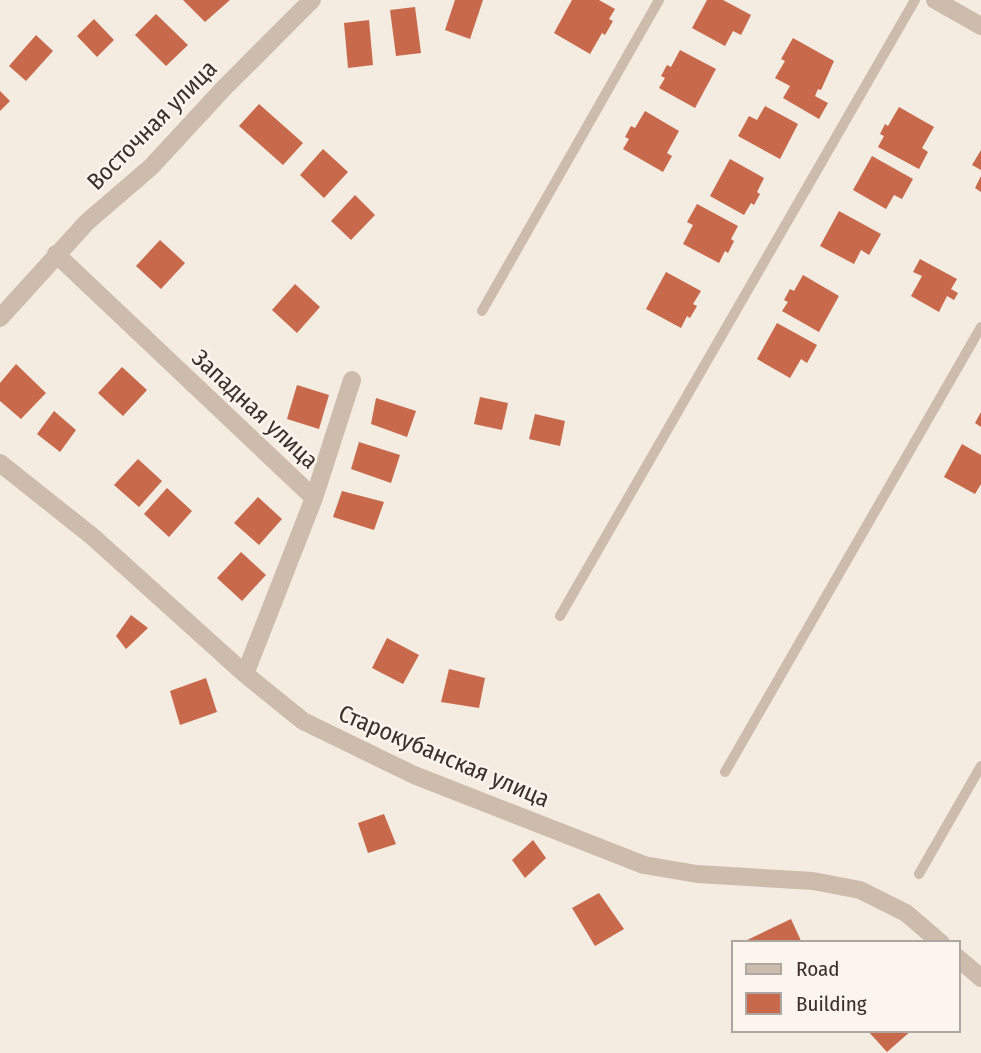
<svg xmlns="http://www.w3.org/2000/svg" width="981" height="1053" font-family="'Fira Sans Condensed',sans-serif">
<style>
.building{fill:#c8694b}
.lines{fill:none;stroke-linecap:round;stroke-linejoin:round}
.service{stroke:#cdbbac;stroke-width:10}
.minor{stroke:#cdbbac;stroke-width:18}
.labels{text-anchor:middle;stroke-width:5;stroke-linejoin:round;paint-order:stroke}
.street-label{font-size:24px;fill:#3b302b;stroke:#fbf5ee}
</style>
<rect width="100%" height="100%" fill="#f4ebe1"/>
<path class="building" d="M 183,0 L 230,0 L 205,22 Z
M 455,0 L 483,0 L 470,39 L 445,30 Z
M 572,0 L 599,0 L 615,9 L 609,19 L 613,21 L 605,35 L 602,33 L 590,54 L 554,33 Z
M 707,0 L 723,0 L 751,15 L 741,35 L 733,31 L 725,46 L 692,28 Z
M 415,7 L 421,53 L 396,56 L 390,10 Z
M 156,14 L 188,45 L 166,66 L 135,35 Z
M 94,19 L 114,40 L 97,57 L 77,36 Z
M 369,20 L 373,65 L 348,68 L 344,23 Z
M 36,35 L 53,51 L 26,81 L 9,66 Z
M 793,38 L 834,61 L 821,90 L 818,89 L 815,96 L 828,103 L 819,119 L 783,98 L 790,86 L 775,78 L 785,61 L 781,59 Z
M 680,50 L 716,69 L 695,108 L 659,88 L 665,78 L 661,76 L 667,65 L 671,67 Z
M 0,91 L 10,101 L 0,111 Z
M 259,104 L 303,143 L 283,165 L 239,126 Z
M 765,106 L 798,124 L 780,159 L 738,136 L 749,116 L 757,120 Z
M 899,107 L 934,127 L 922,148 L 928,152 L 919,169 L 878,147 L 884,136 L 880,134 L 885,124 L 888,126 Z
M 645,111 L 679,131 L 667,153 L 672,156 L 663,172 L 623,149 L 629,139 L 625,137 L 631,126 L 635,128 Z
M 323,149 L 348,172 L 324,198 L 300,175 Z
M 981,150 L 981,170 L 972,165 Z
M 872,156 L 913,179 L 902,199 L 894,195 L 886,209 L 853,190 Z
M 730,159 L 764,178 L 757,192 L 760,194 L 754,205 L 751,203 L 744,215 L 710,196 Z
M 981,176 L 981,192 L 975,188 Z
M 355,195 L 375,215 L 351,240 L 331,221 Z
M 697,204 L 738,226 L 731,239 L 734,241 L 728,253 L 725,251 L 719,263 L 683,244 L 693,225 L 687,222 Z
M 839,211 L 881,234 L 869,255 L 861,250 L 854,264 L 820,246 Z
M 160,240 L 185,263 L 161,289 L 136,266 Z
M 920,259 L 957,279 L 951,289 L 958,293 L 954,300 L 947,296 L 939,312 L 911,296 L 922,276 L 913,272 Z
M 666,272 L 701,291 L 693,304 L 697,306 L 690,318 L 687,316 L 681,328 L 646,309 Z
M 803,275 L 839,296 L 819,332 L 782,311 L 788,302 L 784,300 L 790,289 L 794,291 Z
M 295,284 L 320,307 L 297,333 L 272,310 Z
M 777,323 L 817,345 L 807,363 L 801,359 L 790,378 L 757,359 Z
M 16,364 L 46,393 L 21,419 L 0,401 L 0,383 Z
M 122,367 L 147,390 L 123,416 L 98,393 Z
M 297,385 L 329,395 L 319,429 L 287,419 Z
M 480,397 L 508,403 L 502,430 L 474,424 Z
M 376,398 L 416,411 L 407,437 L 371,424 Z
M 54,411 L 76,430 L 60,452 L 37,434 Z
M 981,412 L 981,427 L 975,423 Z
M 535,414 L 565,421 L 560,446 L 529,439 Z
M 359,442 L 400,455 L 391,483 L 351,469 Z
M 962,444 L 981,455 L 981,484 L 975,494 L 944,477 Z
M 138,459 L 162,481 L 139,507 L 114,485 Z
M 167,488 L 192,511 L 169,537 L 144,514 Z
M 342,491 L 384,502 L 374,530 L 333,517 Z
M 258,497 L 282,519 L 259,545 L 234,523 Z
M 241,552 L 266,575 L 242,601 L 217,578 Z
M 131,615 L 148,628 L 126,649 L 116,636 Z
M 387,638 L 419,655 L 403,684 L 372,668 Z
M 449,669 L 485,678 L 479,708 L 441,702 Z
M 206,678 L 217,712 L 180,725 L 170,691 Z
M 384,814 L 396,844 L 368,853 L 358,823 Z
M 533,840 L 546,858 L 525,878 L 512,860 Z
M 599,893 L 624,929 L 595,946 L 572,908 Z
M 791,919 L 802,943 L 746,943 L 745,941 Z
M 867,1030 L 912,1030 L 887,1052 Z"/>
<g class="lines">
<path class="service" d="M 482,311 L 659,0
M 560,616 L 915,0
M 725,772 L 981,327
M 919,874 L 981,766"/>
<path class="minor" d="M 935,0 L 981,26
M 56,254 L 314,498 L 245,674
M 0,318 L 87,222 L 151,167 L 224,88 L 312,0
M 0,463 L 93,537 L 245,674 L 303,721 L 414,775 L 644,865 L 697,874 L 813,881 L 860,890 L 906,913 L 941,943
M 314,498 L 352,380
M 958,958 L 981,978"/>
</g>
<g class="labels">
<g class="street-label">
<text transform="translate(152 125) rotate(-45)" y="8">Восточная улица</text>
<text transform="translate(255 409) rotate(43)" y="8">Западная улица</text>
<text transform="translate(444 756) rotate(23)" y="8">Старокубанская улица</text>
</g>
</g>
<rect x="732" y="941" width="228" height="91" fill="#fbf5ee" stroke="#aea6a0" stroke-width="2"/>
<rect x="746" y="964" width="35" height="10" fill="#cdbbac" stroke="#aea6a0" stroke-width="2"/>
<text x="796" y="976" font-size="21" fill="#3b302b">Road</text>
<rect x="746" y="993" width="35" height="21" fill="#c8694b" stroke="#aea6a0" stroke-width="2"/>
<text x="796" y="1011" font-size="21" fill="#3b302b">Building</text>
</svg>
